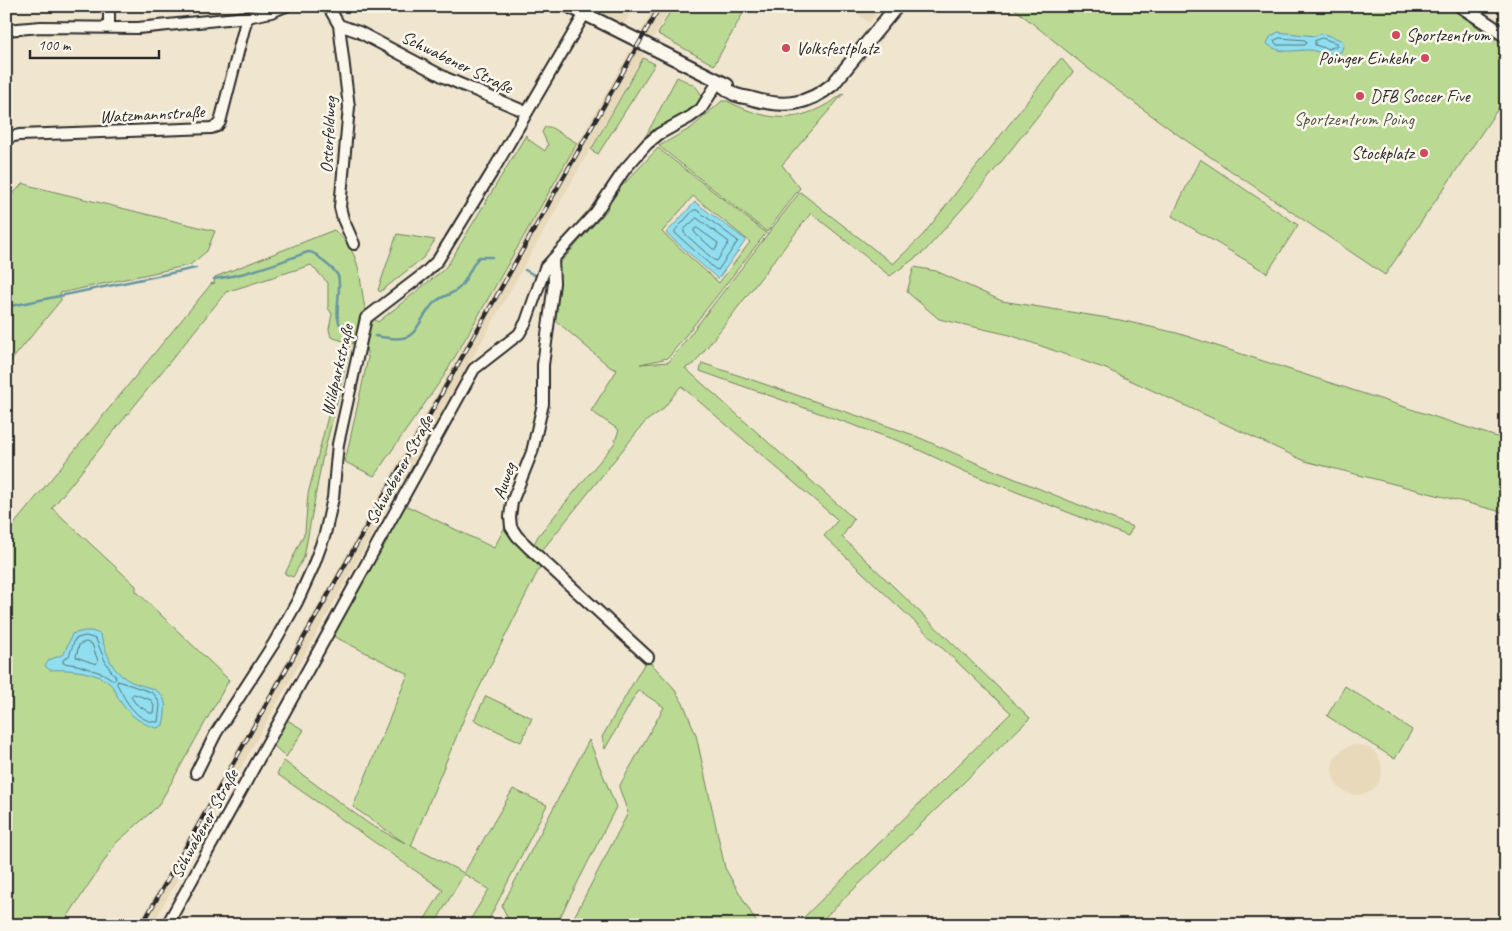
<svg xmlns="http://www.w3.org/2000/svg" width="1512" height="931" font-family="Caveat,sans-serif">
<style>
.built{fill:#e8d9bb}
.green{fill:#bada93;stroke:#72825f;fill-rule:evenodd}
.water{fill:#90deef;stroke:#6896a1}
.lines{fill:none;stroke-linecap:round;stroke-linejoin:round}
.shore{stroke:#537379;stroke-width:1}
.stream{stroke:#6896a1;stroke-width:2.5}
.minor-casing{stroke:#2b2b2b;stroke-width:14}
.tertiary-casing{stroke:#2b2b2b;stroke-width:16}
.minor{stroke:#fbf7ec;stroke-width:10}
.tertiary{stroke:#fbf7ec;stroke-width:12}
.rail-casing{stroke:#2b2b2b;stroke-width:4.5}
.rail{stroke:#fbf7ec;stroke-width:2.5;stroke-dasharray:8;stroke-linecap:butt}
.poi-dot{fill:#d1495b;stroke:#fbf7ec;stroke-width:2}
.labels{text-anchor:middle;stroke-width:5;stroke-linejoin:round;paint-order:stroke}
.poi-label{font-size:18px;fill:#2b2b2b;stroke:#fbf7ec;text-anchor:start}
.street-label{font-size:18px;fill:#2b2b2b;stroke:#fbf7ec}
.park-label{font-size:18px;fill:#4f5745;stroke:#fbf7ec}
</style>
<rect width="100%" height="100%" fill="#f0e5cf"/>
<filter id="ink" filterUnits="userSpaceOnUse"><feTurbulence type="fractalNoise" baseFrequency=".02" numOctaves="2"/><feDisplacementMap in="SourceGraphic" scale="10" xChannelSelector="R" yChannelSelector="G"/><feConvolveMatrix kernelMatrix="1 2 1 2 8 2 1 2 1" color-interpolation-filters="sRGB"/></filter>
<g filter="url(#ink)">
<path class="built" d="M 581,6 L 634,6 L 622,28 Z
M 655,6 L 671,6 L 152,925 L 138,925 Z
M 848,6 L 883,6 L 869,23 Z
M1332 770a25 25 0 1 1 50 0a25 25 0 1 1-50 0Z"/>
<path class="green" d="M 673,6 L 747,6 L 714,65 L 658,34 Z
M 1011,6 L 1447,6 L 1506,47 L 1506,97 L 1385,275 L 1181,137 L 1090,70 Z
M 643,58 L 655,64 L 598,154 L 591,150 Z
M 1061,58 L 1073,72 L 977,192 L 925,251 L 890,276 L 811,213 L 694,364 L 685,368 L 854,519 L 842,537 L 1030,718 L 817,925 L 796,925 L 1011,713 L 824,536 L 838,520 L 681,386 L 662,410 L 645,422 L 540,553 L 533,546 L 538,536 L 614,444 L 619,430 L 591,411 L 617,370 L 610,367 L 555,320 L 559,292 L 559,264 L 608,209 L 605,204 L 616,188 L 623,185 L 658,148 L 766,233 L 668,358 L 640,364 L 669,362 L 800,192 L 893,264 L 923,235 ZM 693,196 L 750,242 L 719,283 L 662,232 Z
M 677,77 C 687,82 699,85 701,96 L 697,106 L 640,147 Z
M 844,93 L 782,165 L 800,188 L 767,232 L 659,146 L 691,128 L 722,101 L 727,101 C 773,124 802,124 844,93 Z
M 545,127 L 550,127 L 577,143 L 444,376 L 374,476 L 345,462 L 368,358 L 366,347 L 350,343 L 341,385 L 336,384 L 346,342 L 331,337 L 329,329 L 332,314 L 328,308 L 328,283 L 311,265 L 226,292 L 52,508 L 136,586 L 136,591 L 229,680 L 158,806 L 116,843 L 62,925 L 6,925 L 6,534 L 212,283 L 214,284 L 215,277 L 334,230 C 364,255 358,279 366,313 L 378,322 L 442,271 L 449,263 L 526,135 L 529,140 L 545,151 L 548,145 L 542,132 Z
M 1200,159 L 1298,225 L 1267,273 L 1172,216 Z
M 23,183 L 31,186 L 215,231 L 207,251 L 190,265 L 60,293 L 61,300 L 6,367 L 6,202 Z
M 397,234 L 435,240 L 424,257 L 380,292 L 378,290 Z
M 914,267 L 936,271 L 1002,301 L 1120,320 L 1177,333 L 1506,440 L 1506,513 L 1305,461 L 1106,369 L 1010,335 L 939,319 L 907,292 Z
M 702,363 L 911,434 L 981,465 L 1133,527 L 1128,536 L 966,472 L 904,443 L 700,371 Z
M 334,393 L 339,394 L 322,460 L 304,557 L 293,577 L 285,574 L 305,532 L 308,494 Z
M 405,505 L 494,548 L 506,525 L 527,554 L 541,565 L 465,716 L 411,846 L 464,873 L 513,789 L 547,805 L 488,921 L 490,925 L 467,925 L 489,889 L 464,874 L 434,925 L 421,925 L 443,890 L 277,774 L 284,761 L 369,824 L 405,843 L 353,807 L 408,674 L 333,636 Z
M 647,659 L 673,687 L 684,705 L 696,735 L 725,868 L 758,925 L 570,925 L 628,813 L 619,787 L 664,707 L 638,690 L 605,749 L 602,737 Z
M 1345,686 L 1412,730 L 1395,759 L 1327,716 Z
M 486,696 L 532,718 L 521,742 L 474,720 Z
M 287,720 L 304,730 L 286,757 L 273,745 Z
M 589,740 L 616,807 L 556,925 L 511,925 L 502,906 Z"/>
<path class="water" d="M 1278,32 L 1315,36 L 1321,33 L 1341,40 L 1344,44 L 1341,52 C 1334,53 1327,55 1321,53 C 1316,52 1314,50 1309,50 C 1292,50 1282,55 1267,44 L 1270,37 Z
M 695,202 L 746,240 L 718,279 L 666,233 Z
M 85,631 L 92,631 L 100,634 C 106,649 109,666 122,676 C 145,694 174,679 163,725 L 157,728 C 141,724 129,715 120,701 C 117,697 116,691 113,687 C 100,671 69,669 50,670 L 45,666 L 49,660 L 64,654 L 72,634 Z"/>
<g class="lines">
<path class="shore" d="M 1280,38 L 1305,40 L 1307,43 L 1305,45 L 1277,45 L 1274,41 Z
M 1322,38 L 1336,43 L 1337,46 L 1328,49 L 1315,45 L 1315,41 Z
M 694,210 L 697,210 L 738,241 L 718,270 L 715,269 L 675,233 L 675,231 Z
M 697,218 L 729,242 L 717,261 L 714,260 L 684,233 L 684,230 Z
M 697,228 L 718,243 L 716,249 L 713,249 L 695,233 L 694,230 Z
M 86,636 L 96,639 C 102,653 105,665 116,677 L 115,680 L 113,680 L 104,674 L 77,665 L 63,663 L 63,660 L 69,656 L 75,639 Z
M 86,642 L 92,644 L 98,661 L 96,664 L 76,657 L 79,645 Z
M 118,681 L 151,692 L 156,696 L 160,705 L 158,722 C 137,723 125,700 117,684 Z
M 134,694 L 151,700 L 154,706 L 153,713 L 150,713 L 136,704 L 131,697 Z"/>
<path class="stream" d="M 525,270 L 538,277
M 214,279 C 247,275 277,263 308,252 C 315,252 319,257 324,262 C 328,265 336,271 338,276 C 343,290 329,326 347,330
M 6,307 L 196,268
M 375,336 C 419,344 410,333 432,305 C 440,295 453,296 461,286 C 468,278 471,265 479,257 L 492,257"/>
<defs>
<path id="minor" d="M 109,6 L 109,27
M 328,6 L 339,25 L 359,32 L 446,78 L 526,112
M 339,25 L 349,107 L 340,207 L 343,219 L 354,244
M 6,30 L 41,27 L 138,28 L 247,17 L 271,12 L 286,6
M 6,138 L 19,135 L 211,128 L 217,126 L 220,122 L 247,17
M 553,259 L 554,283 L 543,365 L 543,404 L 532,452 L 512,502 L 510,517 L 511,527 L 517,536 L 528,547 L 648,657
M 196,773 L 216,733 L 274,643 L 297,602 L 313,567 L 325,534 L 333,498 L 338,444 L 366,318 L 425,273 L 438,260 L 491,174 L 584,15
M 167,925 L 474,369 L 519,334 L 526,322 L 545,268 L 596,212 L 625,169 L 647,144 L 659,134 L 690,117 L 701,109 L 718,82"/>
<path id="tertiary" d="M 569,6 L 727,85
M 1461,6 L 1506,36
M 718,82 C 723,86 729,91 734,94 C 740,97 747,97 753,99 C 784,108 808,105 833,84 L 897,6"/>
</defs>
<use href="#minor" class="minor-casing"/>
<use href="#tertiary" class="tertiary-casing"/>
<use href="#minor" class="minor"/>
<use href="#tertiary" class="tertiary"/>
<defs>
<path id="rail" d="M 142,925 L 660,6"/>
</defs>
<use href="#rail" class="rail-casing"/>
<use href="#rail" class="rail"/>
</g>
</g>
<g class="poi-dot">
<circle cx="1396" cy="35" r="5"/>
<circle cx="786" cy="48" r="5"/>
<circle cx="1425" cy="58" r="5"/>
<circle cx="1360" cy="96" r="5"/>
<circle cx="1424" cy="153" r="5"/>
</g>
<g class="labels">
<g class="poi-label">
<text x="1406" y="41">Sportzentrum</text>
<text x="796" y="54">Volksfestplatz</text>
<text x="1415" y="64" text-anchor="end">Poinger Einkehr</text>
<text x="1370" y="102">DFB Soccer Five</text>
<text x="1414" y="159" text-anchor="end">Stockplatz</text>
</g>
<g class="street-label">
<text transform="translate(457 62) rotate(26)" y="6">Schwabener Straße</text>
<text transform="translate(152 114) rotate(-3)" y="6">Watzmannstraße</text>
<text transform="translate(328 135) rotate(-87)" y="6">Osterfeldweg</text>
<text transform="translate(337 370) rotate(-77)" y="6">Wildparkstraße</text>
<text transform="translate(399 470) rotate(-61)" y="6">Schwabener Straße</text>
<text transform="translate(504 481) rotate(-71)" y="6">Auweg</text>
<text transform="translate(204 824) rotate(-61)" y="6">Schwabener Straße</text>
</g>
<g class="park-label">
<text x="1354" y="125">Sportzentrum Poing</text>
</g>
</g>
<rect width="1512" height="931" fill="none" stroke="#fbf7ec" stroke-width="25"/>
<rect x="12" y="12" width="1487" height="906" fill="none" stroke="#2b2b2b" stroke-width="2" filter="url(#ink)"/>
<path d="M30 50v8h129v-8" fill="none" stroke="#2b2b2b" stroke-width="2.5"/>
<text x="38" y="50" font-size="15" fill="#2b2b2b" stroke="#fbf7ec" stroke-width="4" paint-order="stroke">100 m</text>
</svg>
